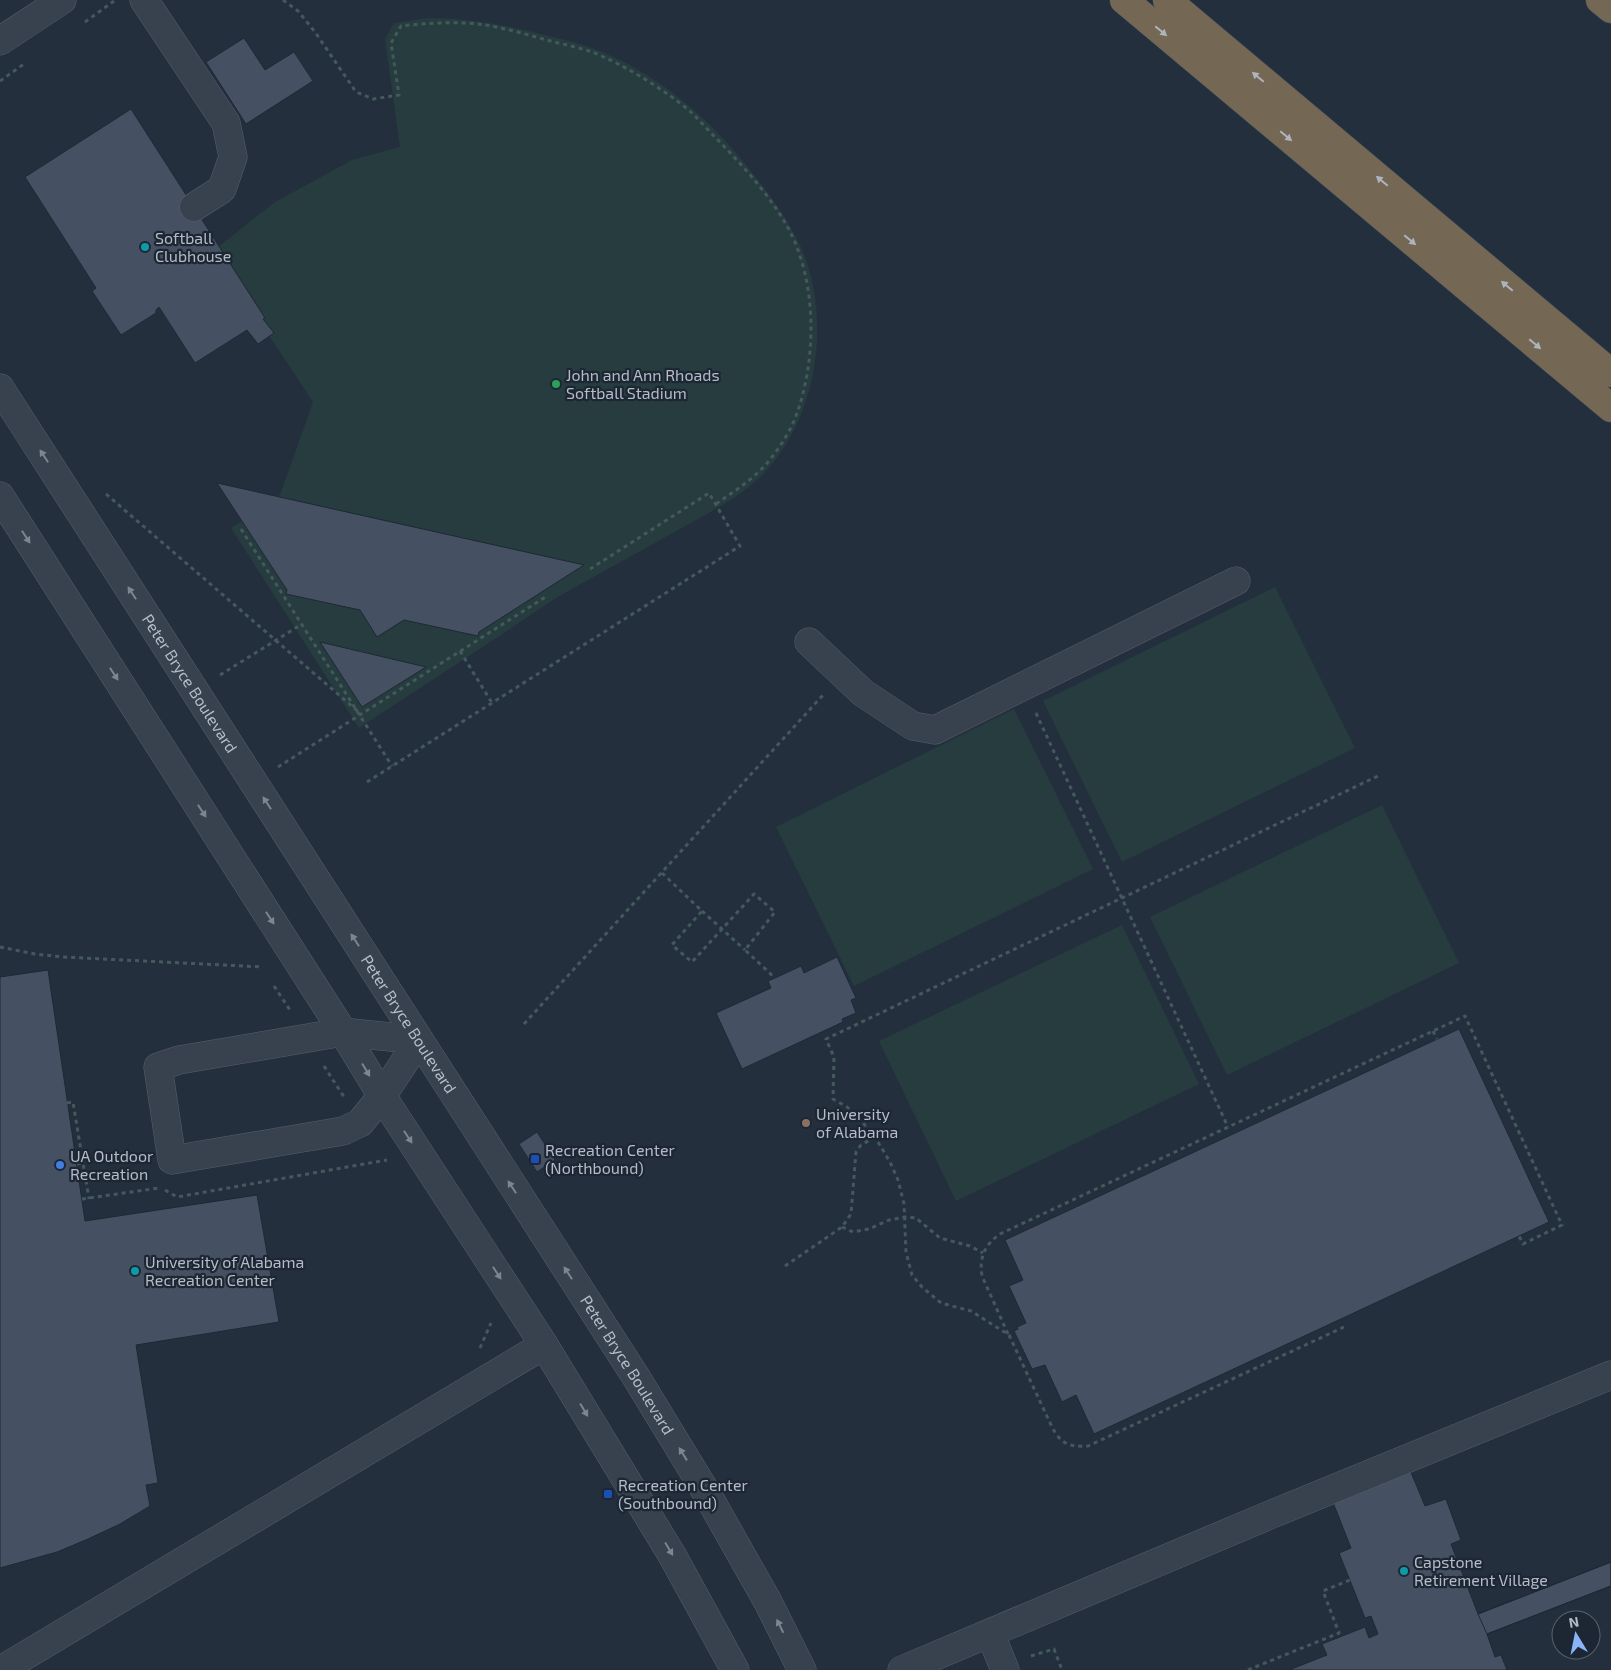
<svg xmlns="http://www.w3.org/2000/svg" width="1611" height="1670" font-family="'Exo 2',sans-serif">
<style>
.green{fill:#263c3f}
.building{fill:#455162;stroke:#1f2835}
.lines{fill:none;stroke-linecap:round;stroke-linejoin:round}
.minor-casing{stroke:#565f6c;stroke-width:29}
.highway-casing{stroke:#434c59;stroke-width:29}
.path{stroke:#44595c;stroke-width:3;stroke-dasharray:4 4;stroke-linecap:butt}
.minor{stroke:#38414e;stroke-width:28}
.highway{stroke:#746855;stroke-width:28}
.oneway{fill:#aeb4bd}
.oneway2{fill:#7c8592}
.culture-dot{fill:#0f9aa8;stroke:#1d2633;stroke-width:2}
.leisure-dot{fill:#2e9e5b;stroke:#1d2633;stroke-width:2}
.education-dot{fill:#8d6e63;stroke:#1d2633;stroke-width:2}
.transit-dot{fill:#1a4fb4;stroke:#1d2633;stroke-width:2}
.shop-dot{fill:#3f7fe0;stroke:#1d2633;stroke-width:2}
.labels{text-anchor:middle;stroke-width:4.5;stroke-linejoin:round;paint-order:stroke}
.poi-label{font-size:16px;fill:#b4bcc9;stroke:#1d2633;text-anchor:start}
.street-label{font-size:16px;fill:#b4bcc9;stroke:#1d2633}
</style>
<rect width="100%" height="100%" fill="#242f3e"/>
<path class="green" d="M 428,18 C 468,18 506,25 545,35 C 566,40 587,45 607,54 C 660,77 706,116 742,160 C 763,186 784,212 799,243 C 834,316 818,424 757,480 C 735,500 708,513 682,528 C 644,549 606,570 568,591 C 544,605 521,622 498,637 C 452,667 405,698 359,728 L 231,528 L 280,495 L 313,402 L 213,251 L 275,202 L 352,160 L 400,147 L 385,39 L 394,23 Z
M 1275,587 L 1355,748 L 1122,862 L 1043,701 Z
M 1014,709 L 1093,869 L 854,986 L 776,827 Z
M 1382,805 L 1459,963 L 1227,1075 L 1150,917 Z
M 1122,925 L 1199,1084 L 956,1201 L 879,1041 Z"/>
<path class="building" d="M 244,38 L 265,70 L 294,52 L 313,81 L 246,124 L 206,62 Z
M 131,109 L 265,318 L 263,319 L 274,333 L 258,344 L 247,330 L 195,363 L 159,307 L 156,310 L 156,313 L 121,335 L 92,291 L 96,288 L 25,177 Z
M 217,483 L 584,565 L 479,632 L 478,636 L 404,620 L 377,637 L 360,610 L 286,594 L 287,590 Z
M 320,642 L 426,667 L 362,707 Z
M 837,957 L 856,998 L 851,1000 L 856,1013 L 842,1019 L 843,1022 L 742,1069 L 716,1013 L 771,988 L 768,981 L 775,978 L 801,966 L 804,973 Z
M 48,970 L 85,1221 L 257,1195 L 279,1322 L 136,1345 L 158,1483 L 146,1485 L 150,1506 L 120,1524 L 88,1539 L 57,1552 L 0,1568 L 0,977 Z
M 1459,1029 L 1549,1222 L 1094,1434 L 1076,1395 L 1062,1402 L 1045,1365 L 1032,1369 L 1014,1331 L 1018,1329 L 1017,1327 L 1026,1323 L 1009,1286 L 1023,1280 L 1005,1240 Z
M 537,1132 L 555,1160 L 537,1172 L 519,1144 Z
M 1410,1470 L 1425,1506 L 1446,1499 L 1461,1540 L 1451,1544 L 1478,1614 L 1611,1562 L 1611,1586 L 1487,1634 L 1495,1657 L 1501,1655 L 1507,1670 L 1289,1670 L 1327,1655 L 1322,1644 L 1365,1627 L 1369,1638 L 1378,1634 L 1371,1616 L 1365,1618 L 1339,1553 L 1351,1548 L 1332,1500 Z
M 1611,1562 L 1611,1586 L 1487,1634 L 1478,1614 Z"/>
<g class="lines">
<defs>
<g id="minor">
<path d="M 144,0 L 226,123 L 233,157 L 222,189 L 194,207"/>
<path d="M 0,41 L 62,0"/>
<path id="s1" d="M 0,388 L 636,1377 L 703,1487 L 768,1602 L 802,1670"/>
<path d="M 0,496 L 343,1032 L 382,1096 L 544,1345 L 672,1555 L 735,1670"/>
<path d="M 809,642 L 863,693 L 913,726 L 935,730 L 1236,581"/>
<path d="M 343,1032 L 419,1040 L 382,1096 L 360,1123 L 343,1131 L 172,1160 L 158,1067 L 179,1060 Z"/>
<path d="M 990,1633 L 1005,1670"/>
<path d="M 1,1670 L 544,1345"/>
<path d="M 902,1670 L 1272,1514 L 1611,1375"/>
</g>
<path id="highway" d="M 1124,0 L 1611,408
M 1167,0 L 1611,373
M 1600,0 L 1611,9"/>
</defs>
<use href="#minor" class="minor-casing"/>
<use href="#highway" class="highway-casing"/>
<path class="path" d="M 283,0 L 298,11 L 315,32 L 356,92 L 373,99 L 399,95 L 391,43 L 401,26 C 427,23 460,21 486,25 C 509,29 532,36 554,42 C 567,45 580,48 592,52 C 623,64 667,91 692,113 C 700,121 708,130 716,138 C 742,165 769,194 787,226 C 817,279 817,357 797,413 C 792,428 782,444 772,457 C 757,477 736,490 716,504
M 85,22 L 114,1
M 0,81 L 24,64
M 106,494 L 361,714
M 241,529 L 392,766
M 460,651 L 492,703
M 220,675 L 302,624
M 1036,713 L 1228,1127
M 278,767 L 547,596
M 367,782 L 740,546 L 709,493 L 587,571
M 662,873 L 702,911 L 672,945 L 692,962 L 754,894 L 775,912 L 745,950 L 775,978
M 702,911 L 745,950
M 0,947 L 35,954 L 63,957 L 263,967
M 274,986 L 290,1010
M 524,1024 L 823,695
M 1433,1031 L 1437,1039
M 324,1066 L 344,1097
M 67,1103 L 73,1102 L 83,1163
M 77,1164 L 83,1163 L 89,1199
M 165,1190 L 177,1197 L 387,1160
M 82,1199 L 159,1188
M 842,1227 L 853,1232 L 869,1229 L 889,1220 L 905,1217 L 916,1218 L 940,1238 L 970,1246 L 983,1253
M 785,1266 L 842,1227 L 851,1214 L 856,1152 L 861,1145 L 875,1137
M 1344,1327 L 1088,1446 C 1069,1447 1061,1444 1052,1427 L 1009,1335 L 971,1311 L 941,1303 L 922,1287 L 912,1275 L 906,1252 L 904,1204 L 898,1180 L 890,1162 L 875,1137 L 858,1117 L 847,1107 L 833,1099 L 834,1057 L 826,1039 L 1380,775
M 1008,1334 L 982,1276 C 979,1256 985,1245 1000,1234 L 1465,1016 L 1562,1225 L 1523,1244 L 1519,1236
M 480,1348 L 491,1323
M 1031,1656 L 1054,1649 L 1062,1670
M 1248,1670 L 1339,1633 L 1323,1591 L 1350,1580"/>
<use href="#minor" class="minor"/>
<use href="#highway" class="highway"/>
</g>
<defs><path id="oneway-solid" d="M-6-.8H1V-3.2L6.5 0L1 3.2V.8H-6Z" transform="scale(1.25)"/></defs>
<g class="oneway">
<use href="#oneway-solid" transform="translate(1161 31) rotate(40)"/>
<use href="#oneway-solid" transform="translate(1258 77) rotate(-140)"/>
<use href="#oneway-solid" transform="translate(1286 136) rotate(40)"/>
<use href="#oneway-solid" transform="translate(1382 181) rotate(-140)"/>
<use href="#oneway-solid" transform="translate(1410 240) rotate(40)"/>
<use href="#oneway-solid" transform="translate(1507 286) rotate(-140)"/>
<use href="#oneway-solid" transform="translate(1535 344) rotate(40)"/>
</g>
<g class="oneway2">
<use href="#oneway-solid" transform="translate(44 456) rotate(-123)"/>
<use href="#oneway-solid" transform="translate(26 537) rotate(57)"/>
<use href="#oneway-solid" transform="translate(132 593) rotate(-123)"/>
<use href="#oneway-solid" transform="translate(114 674) rotate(57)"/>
<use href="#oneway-solid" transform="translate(267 803) rotate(-123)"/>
<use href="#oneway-solid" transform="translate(202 811) rotate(57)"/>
<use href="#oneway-solid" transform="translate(270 918) rotate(57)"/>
<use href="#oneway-solid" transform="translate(355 940) rotate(-123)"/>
<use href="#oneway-solid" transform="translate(366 1070) rotate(59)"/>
<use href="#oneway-solid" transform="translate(408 1137) rotate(57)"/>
<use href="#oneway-solid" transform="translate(512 1187) rotate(-123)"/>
<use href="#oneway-solid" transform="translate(497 1273) rotate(57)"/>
<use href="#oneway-solid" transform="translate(568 1273) rotate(-123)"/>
<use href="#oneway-solid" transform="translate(584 1410) rotate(59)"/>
<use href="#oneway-solid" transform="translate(683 1454) rotate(-122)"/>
<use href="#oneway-solid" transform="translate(669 1549) rotate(59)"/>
<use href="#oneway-solid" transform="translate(780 1626) rotate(-116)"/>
</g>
<g class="culture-dot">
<circle cx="145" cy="247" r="5"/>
<circle cx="135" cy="1271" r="5"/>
<circle cx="1404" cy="1571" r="5"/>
</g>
<circle class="leisure-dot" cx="556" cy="384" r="5"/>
<circle class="education-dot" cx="806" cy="1123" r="5"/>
<g class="transit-dot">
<rect x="530" y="1154" width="10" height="10" rx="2.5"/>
<rect x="603" y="1489" width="10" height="10" rx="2.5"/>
</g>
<circle class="shop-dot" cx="60" cy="1165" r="5"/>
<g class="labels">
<g class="poi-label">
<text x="155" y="244">Softball<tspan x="155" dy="18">Clubhouse</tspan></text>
<text x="566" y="381">John and Ann Rhoads<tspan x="566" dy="18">Softball Stadium</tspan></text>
<text x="816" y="1120">University<tspan x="816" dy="18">of Alabama</tspan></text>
<text x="545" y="1156">Recreation Center<tspan x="545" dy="18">(Northbound)</tspan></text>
<text x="70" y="1162">UA Outdoor<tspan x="70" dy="18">Recreation</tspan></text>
<text x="145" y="1268">University of Alabama<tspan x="145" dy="18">Recreation Center</tspan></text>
<text x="618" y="1491">Recreation Center<tspan x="618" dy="18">(Southbound)</tspan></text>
<text x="1414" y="1568">Capstone<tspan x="1414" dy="18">Retirement Village</tspan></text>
</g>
<g class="street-label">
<text dy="6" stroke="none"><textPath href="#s1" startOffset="351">Peter Bryce Boulevard</textPath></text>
<text dy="6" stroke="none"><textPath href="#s1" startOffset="756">Peter Bryce Boulevard</textPath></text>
<text dy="6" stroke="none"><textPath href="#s1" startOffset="1161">Peter Bryce Boulevard</textPath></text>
</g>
</g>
<g transform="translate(1576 1635) rotate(350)"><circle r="24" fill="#1d2633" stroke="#59626f"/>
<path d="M0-4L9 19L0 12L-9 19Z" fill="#8ab4f8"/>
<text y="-8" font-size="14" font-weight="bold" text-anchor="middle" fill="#b4bcc9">N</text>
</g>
</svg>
